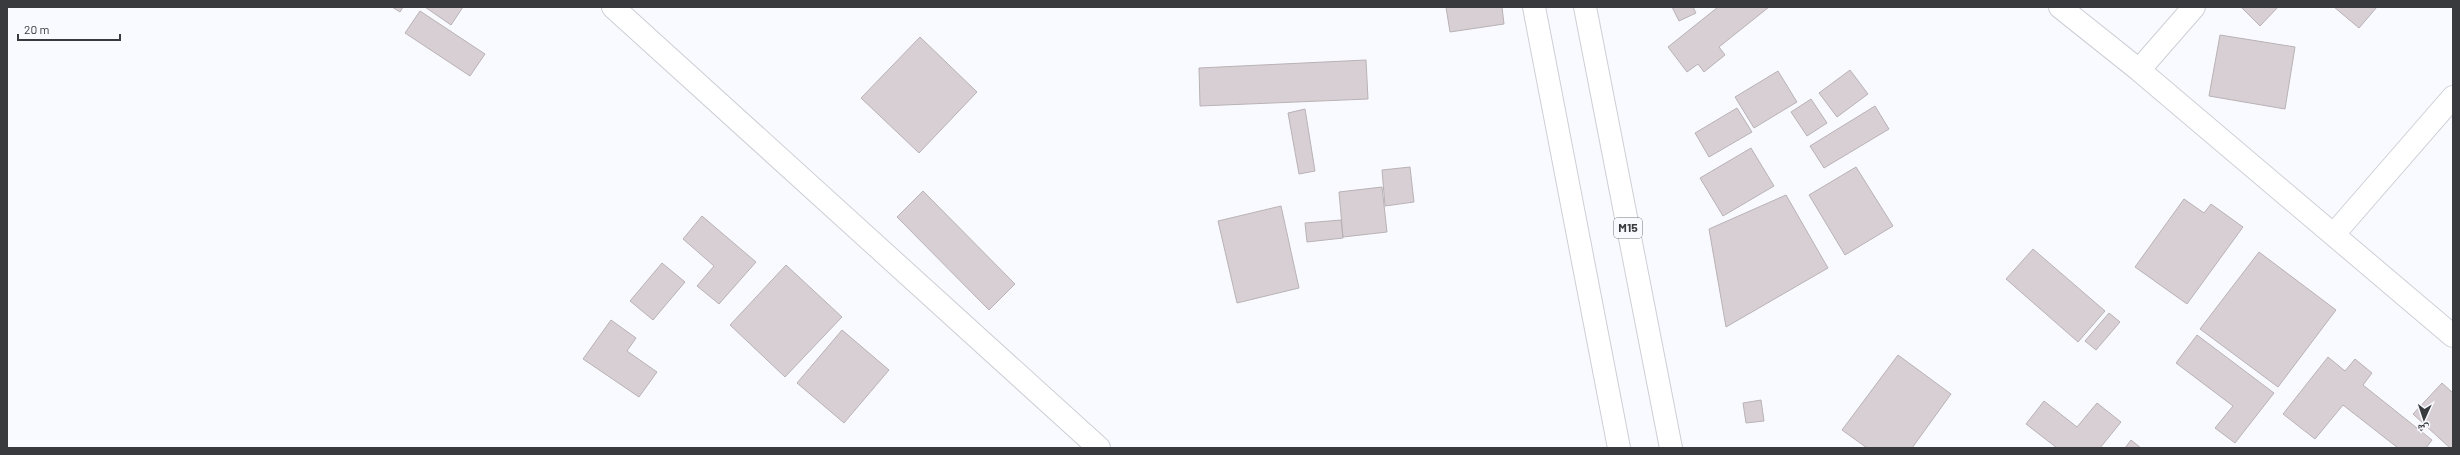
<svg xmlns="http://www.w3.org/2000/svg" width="2460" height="455" font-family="Barlow,'Noto Naskh Arabic',sans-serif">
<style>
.building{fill:#d7cfd3;stroke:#b9b2b5}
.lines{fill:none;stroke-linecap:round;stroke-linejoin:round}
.minor-casing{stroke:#cecfd6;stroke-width:24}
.highway-casing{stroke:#cecfd6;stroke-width:24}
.minor{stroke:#fff;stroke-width:22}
.highway{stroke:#fff;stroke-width:22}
.labels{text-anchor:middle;stroke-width:3;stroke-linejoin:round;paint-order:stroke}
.shield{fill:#f9faff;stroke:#737477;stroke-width:1}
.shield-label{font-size:12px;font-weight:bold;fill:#393a3d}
</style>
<rect width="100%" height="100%" fill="#f9faff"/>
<path class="building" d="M 392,7 L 403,7 L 400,12 Z
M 425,7 L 463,7 L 451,25 Z
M 1446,7 L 1502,7 L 1504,24 L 1450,32 Z
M 1672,7 L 1693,7 L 1696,13 L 1679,21 Z
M 1718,7 L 1769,7 L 1719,47 L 1725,55 L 1704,72 L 1698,64 L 1687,72 L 1668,47 Z
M 2241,7 L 2278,7 L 2260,26 Z
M 2334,7 L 2377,7 L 2359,28 Z
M 420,11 L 485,54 L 470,76 L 405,33 Z
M 2220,35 L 2295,47 L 2285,109 L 2209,96 Z
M 920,37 L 977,92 L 919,153 L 861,98 Z
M 1366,60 L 1368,99 L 1200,106 L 1199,68 Z
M 1850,70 L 1868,94 L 1837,117 L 1819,93 Z
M 1778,71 L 1797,102 L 1754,128 L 1735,97 Z
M 1811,99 L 1827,123 L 1807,136 L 1791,112 Z
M 1875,106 L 1889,129 L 1824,168 L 1810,146 Z
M 1737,108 L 1752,132 L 1709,157 L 1695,133 Z
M 1305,109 L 1315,171 L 1299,174 L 1288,113 Z
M 1751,148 L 1774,186 L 1723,216 L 1700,178 Z
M 1410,167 L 1414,202 L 1385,206 L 1382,170 Z
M 1856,167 L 1893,226 L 1845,255 L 1809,195 Z
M 1382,187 L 1387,232 L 1343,237 L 1339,192 Z
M 923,191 L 1015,284 L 989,310 L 897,217 Z
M 1786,195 L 1828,268 L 1726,327 L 1709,229 Z
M 2184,199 L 2204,213 L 2211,204 L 2243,227 L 2187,304 L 2135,267 Z
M 1281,206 L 1299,288 L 1237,303 L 1218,221 Z
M 702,216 L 756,262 L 719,304 L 697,286 L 714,266 L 683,239 Z
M 1341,220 L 1343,238 L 1307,242 L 1305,223 Z
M 2033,249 L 2105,311 L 2078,342 L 2006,279 Z
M 2259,252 L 2336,310 L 2278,387 L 2200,329 Z
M 662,263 L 685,282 L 653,320 L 630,301 Z
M 786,265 L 842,317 L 785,377 L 730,325 Z
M 2109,313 L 2120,322 L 2096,350 L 2085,341 Z
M 611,320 L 636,338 L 627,351 L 657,372 L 639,397 L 583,359 Z
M 842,330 L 889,370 L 844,423 L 797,383 Z
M 2197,335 L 2274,393 L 2235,443 L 2215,428 L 2233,406 L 2176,363 Z
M 1898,355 L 1951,394 L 1912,448 L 1867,448 L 1842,430 Z
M 2328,357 L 2345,371 L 2355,359 L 2372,373 L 2363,385 L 2432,440 L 2426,448 L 2398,448 L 2343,405 L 2315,439 L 2283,414 Z
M 2442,383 L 2453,393 L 2453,448 L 2450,448 L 2413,414 Z
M 1761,400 L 1764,421 L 1746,423 L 1743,403 Z
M 2044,401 L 2077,427 L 2097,403 L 2121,422 L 2100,448 L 2057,448 L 2026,424 Z
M 2131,440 L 2141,448 L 2125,448 Z"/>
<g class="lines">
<defs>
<path id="minor" d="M 613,7 L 1099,448
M 2060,7 L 2139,70 L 2453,336
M 2139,70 L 2194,7
M 2334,234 L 2453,97"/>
<path id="highway" d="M 1534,7 L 1619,448
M 1585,7 L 1671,448"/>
</defs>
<use href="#minor" class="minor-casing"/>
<use href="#highway" class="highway-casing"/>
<use href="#minor" class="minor"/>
<use href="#highway" class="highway"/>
</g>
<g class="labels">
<rect class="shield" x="1614" y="218" width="28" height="20" rx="3"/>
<g class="shield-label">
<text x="1628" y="232">M15</text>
</g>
</g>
<rect width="2460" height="455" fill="none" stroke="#393a3d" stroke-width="16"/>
<g transform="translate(2424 419) rotate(183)" stroke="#f9faff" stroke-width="3" paint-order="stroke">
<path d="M0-3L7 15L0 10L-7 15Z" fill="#393a3d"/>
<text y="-6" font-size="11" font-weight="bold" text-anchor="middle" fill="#393a3d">ش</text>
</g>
<path d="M18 34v6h102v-6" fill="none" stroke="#393a3d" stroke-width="2"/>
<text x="24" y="34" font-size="12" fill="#393a3d" stroke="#f9faff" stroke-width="3" paint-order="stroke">20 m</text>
</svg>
